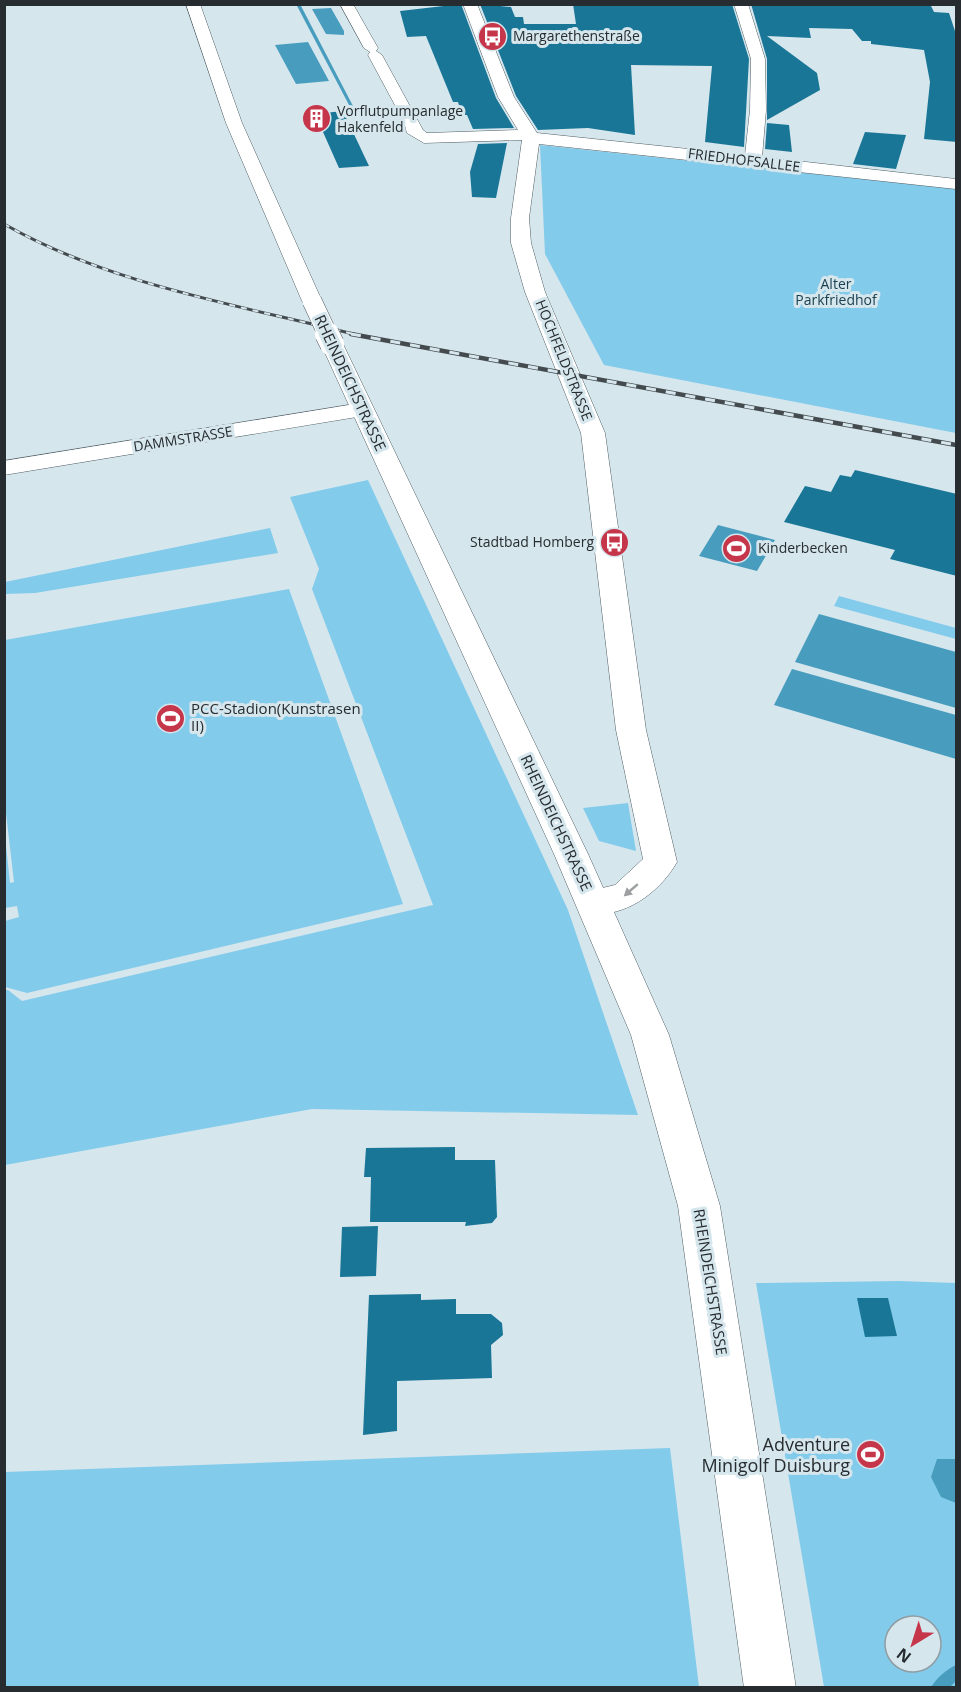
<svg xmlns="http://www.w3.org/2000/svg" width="961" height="1692" font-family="'Open Sans',sans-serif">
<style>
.green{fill:#83cbeb;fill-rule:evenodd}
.water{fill:#489dbf}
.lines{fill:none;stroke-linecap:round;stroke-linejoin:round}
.stream{fill:#489dbf;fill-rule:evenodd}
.building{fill:#197697}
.street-casing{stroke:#515f65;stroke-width:1}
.secondary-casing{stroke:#515f65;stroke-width:1}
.street{fill:#fff;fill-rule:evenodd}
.secondary{fill:#fff;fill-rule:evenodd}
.rail-far1-casing{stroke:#444b4f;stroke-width:3}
.rail-casing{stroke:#444b4f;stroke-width:4.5}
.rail-far1{stroke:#d6e6ed;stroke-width:2;stroke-dasharray:6;stroke-linecap:butt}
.rail{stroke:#d6e6ed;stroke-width:3;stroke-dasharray:10;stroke-linecap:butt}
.secondary-bridge-far1-casing{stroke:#515f65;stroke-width:20;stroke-linecap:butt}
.secondary-bridge-casing{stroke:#515f65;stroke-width:25;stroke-linecap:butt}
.secondary-bridge-far1{stroke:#fff;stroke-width:19}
.secondary-bridge{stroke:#fff;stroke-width:24}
.oneway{fill:#9da0a1}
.labels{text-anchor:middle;stroke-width:6;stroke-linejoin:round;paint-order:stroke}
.far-poi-label{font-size:14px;fill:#262c2f;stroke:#d6e6ed;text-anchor:start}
.far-street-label{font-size:14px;fill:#262c2f;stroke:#d6e6ed}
.far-park-label{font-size:14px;fill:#1b4150;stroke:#d6e6ed}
.street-label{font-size:15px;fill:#262c2f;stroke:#d6e6ed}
.poi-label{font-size:15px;fill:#262c2f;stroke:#d6e6ed;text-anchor:start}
.near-poi-label{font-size:18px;fill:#262c2f;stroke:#d6e6ed;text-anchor:end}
</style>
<rect width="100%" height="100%" fill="#d6e6ed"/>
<path class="green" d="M 540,145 L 956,189 L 956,433 L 604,365 L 545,254 Z
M 368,480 L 568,910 L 638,1115 L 312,1109 L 5,1165 L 5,990 L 8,990 L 22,1001 L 433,905 L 312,589 L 319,569 L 290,497 Z
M 270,528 L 278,553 L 35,593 L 5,594 L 5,582 Z
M 289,589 L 403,904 L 27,993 L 5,987 L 5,921 L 19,917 L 17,906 L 5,908 L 5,836 L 10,883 L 14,882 L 4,796 L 5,640 Z
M 839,596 L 956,628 L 956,639 L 834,606 Z
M 628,803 L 636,851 L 599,841 L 583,808 Z
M 899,1281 L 956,1283 L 956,1687 L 824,1687 L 756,1283 ZM 895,1626 L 931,1626 L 931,1662 L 895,1662 Z
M 670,1448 L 699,1687 L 5,1687 L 5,1472 Z"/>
<path class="water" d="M 331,8 L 344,31 L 344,35 L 326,34 L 312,9 Z
M 308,42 L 329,81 L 296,84 L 275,45 Z
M 718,525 L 775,540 L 757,571 L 699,556 Z
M 819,614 L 956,652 L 956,708 L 795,662 Z
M 792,669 L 956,715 L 956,759 L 774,705 Z
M 937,1459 L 956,1459 L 956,1503 L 941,1497 L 931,1477 Z"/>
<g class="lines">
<path class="stream" d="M 296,4 L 300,4 L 353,106 L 349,105 Z
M 956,1665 L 956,1681 L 949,1688 L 931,1688 C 935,1679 947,1669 956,1665 Z"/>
</g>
<path class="building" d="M 461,4 L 496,98 L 514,128 L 473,129 L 467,115 L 462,115 L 458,102 L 453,102 L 426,36 L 407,37 L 400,11 Z
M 480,4 L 511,7 L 515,17 L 523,17 L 524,24 L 576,24 L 573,4 L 732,4 L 749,59 L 744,147 L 705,142 L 712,66 L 631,65 L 635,135 L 588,128 L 538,130 L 516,96 Z
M 751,4 L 930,4 L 934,12 L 949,13 L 957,37 L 957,142 L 924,139 L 930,82 L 924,50 L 871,44 L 871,41 L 862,41 L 852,29 L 809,28 L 811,38 L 767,36 L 817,73 L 820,90 L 767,120 L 767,59 Z
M 343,111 L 369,166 L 339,168 L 315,114 Z
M 767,123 L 789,125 L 792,152 L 765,149 Z
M 865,132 L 906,135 L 896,169 L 853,164 Z
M 507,143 L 496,198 L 472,197 L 470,172 L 478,144 Z
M 855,470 L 957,494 L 957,576 L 890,559 L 895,550 L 784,522 L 805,486 L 831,492 L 840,475 L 851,477 Z
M 455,1147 L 455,1160 L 495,1160 L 497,1217 L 492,1223 L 465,1226 L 466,1222 L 370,1222 L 371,1177 L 364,1177 L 366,1148 Z
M 378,1226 L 376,1276 L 340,1277 L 342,1227 Z
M 421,1294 L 421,1300 L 456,1299 L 456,1314 L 491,1314 L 502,1323 L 503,1335 L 491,1345 L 492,1378 L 397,1381 L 397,1431 L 363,1435 L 369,1295 Z
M 857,1298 L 888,1298 L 897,1336 L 865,1337 Z"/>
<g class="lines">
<defs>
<path id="street" d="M 340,4 L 353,4 L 378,48 L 376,51 L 382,55 L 423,130 L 427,133 L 518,130 L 498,97 L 463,4 L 477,4 L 514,97 L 537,133 L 745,155 L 750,110 L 751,59 L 734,4 L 748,4 L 765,59 L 766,110 L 762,157 L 956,179 L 956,189 L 539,144 L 529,218 L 531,243 L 545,292 L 605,433 L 646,730 L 677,862 C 659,894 619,923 581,911 L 576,902 L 581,893 L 615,885 L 643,859 L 616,730 L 581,433 L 525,292 L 511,243 L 511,218 L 522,140 L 424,143 L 407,133 L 404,122 L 368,55 L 370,52 L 364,48 Z
M 361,403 L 369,405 L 372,410 L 369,415 L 4,475 L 4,461 Z"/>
<path id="secondary" d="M 186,4 L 200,4 L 242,123 L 322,301 L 319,305 L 305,305 L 302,301 L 226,123 Z
M 332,338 L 340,339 L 343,344 L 588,854 L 669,1035 L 720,1206 L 796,1688 L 744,1688 L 678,1206 L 631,1035 L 554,854 L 321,344 L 324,339 Z"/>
</defs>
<use href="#street" class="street-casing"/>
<use href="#secondary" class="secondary-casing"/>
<use href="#street" class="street"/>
<use href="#secondary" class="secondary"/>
<defs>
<path id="rail-far1" d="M 4,224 C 111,285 239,305 357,335"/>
<path id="rail" d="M 351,334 L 956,445"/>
</defs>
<use href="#rail-far1" class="rail-far1-casing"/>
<use href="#rail" class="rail-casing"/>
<use href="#rail-far1" class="rail-far1"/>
<use href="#rail" class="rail"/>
<defs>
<path id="secondary-bridge-far1" d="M 312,301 L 328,335"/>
<path id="secondary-bridge" d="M 327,334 L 332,344"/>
</defs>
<use href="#secondary-bridge-far1" class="secondary-bridge-far1-casing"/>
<use href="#secondary-bridge" class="secondary-bridge-casing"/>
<use href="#secondary-bridge-far1" class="secondary-bridge-far1"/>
<use href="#secondary-bridge" class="secondary-bridge"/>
</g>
<defs><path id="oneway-solid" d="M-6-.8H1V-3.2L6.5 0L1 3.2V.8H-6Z" transform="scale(1.5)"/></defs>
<use class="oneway" href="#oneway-solid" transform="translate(631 890) rotate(139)"/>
<defs>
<symbol id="bus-disc" viewBox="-11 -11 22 22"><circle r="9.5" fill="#c6364b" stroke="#d6e6ed"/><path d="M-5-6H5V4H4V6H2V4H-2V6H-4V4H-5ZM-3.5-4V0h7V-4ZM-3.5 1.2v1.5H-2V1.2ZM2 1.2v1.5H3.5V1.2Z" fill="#fff"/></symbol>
<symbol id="building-disc" viewBox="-11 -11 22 22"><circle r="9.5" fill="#c6364b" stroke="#d6e6ed"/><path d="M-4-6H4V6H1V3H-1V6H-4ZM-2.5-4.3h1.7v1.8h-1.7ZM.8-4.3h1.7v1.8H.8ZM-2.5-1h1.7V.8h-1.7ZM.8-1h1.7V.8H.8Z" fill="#fff"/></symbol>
<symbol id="stadium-disc" viewBox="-11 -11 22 22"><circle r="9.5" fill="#c6364b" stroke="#d6e6ed"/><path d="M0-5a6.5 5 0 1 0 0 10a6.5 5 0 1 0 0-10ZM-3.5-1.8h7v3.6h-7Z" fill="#fff"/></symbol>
</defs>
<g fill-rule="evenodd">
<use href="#bus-disc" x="476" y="20" width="33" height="33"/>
<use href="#building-disc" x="300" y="102" width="33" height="33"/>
<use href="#bus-disc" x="598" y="526" width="33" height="33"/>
<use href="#stadium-disc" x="720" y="532" width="33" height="33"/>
<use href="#stadium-disc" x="154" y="702" width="33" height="33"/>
<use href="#stadium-disc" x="854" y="1438" width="33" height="33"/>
</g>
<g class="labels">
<g class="far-poi-label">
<text x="513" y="41">Margarethenstraße</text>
<text x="337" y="116">Vorflutpumpanlage<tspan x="337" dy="16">Hakenfeld</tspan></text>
<text x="594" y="547" text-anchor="end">Stadtbad Homberg</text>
<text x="758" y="553">Kinderbecken</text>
</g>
<g class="far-street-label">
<text transform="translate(744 160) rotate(7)" y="5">FRIEDHOFSALLEE</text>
<text transform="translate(564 360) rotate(68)" y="5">HOCHFELDSTRASSE</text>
<text transform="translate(183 439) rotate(-9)" y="5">DAMMSTRASSE</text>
</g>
<g class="far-park-label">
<text x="836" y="289">Alter<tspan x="836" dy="16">Parkfriedhof</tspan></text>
</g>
<g class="street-label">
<text transform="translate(350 383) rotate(65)" y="5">RHEINDEICHSTRASSE</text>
<text transform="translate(556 823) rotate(65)" y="5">RHEINDEICHSTRASSE</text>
<text transform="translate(710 1282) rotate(81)" y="5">RHEINDEICHSTRASSE</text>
</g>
<g class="poi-label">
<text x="191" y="714">PCC-Stadion(Kunstrasen<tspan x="191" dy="17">II)</tspan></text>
</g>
<g class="near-poi-label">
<text x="850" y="1451">Adventure<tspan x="850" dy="21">Minigolf Duisburg</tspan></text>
</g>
</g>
<rect width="961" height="1692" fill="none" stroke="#262c2f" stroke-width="12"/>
<g transform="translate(913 1644) rotate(218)"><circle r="28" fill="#d6e6ed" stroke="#909ca1" stroke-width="1.5"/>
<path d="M0-4.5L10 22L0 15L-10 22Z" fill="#c6364b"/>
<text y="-9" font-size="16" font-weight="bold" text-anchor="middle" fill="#262c2f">N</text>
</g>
</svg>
